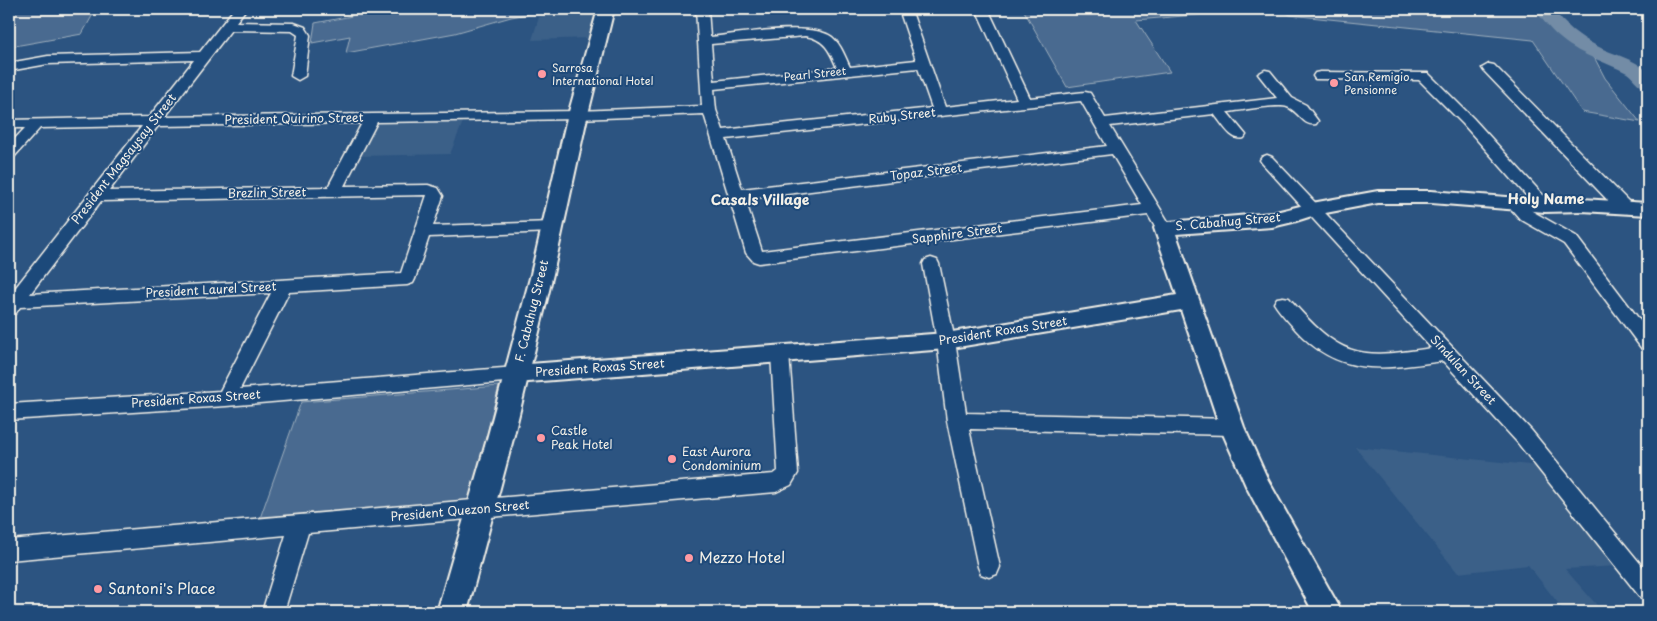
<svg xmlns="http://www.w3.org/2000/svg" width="1657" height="621" font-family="'Playpen Sans',sans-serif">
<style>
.built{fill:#3b6088}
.green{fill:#496b90;stroke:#9eaebc}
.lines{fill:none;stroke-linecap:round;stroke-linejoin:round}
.river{fill:#738ca6;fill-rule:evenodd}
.minor-casing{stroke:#f4f1e8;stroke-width:3}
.tertiary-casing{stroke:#f4f1e8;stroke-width:4}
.secondary-casing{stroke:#f4f1e8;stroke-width:4}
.minor{fill:#1f4a7a;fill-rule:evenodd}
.tertiary{fill:#1f4a7a;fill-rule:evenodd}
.secondary{fill:#1f4a7a;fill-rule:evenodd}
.poi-dot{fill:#ff9aa2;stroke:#1f4a7a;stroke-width:2}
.labels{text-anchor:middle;stroke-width:4;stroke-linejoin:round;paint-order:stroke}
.far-poi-label{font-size:11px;fill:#f4f1e8;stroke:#1f4a7a;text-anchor:start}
.far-street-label{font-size:11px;fill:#f4f1e8;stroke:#1f4a7a}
.street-label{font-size:12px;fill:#f4f1e8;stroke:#1f4a7a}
.poi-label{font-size:12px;fill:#f4f1e8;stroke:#1f4a7a;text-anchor:start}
.neighbourhood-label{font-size:14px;font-weight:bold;fill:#f4f1e8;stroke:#1f4a7a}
.near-poi-label{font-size:15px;fill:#f4f1e8;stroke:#1f4a7a;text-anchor:start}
</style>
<rect width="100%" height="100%" fill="#2c5481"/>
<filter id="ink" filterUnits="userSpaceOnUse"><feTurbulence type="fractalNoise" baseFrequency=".02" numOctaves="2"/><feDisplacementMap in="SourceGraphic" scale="10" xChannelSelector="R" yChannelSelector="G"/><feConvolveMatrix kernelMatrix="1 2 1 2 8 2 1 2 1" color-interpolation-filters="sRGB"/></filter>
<g filter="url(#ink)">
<path class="built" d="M 597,9 L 589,38 L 532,40 L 539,17 Z
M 463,122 L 450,154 L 358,156 L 375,124 Z
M 1355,447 L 1539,466 L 1618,566 L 1565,569 L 1603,612 L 1565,612 L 1528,565 L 1458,573 Z"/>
<path class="green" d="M 9,9 L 96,9 L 82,34 L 9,47 Z
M 352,9 L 559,9 L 511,17 L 455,33 L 346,53 L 350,36 L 312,43 L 315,23 L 352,16 Z
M 1023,9 L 1267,9 L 1136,20 L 1170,72 L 1067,87 Z
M 1281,9 L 1541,9 L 1556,34 L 1572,39 L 1593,55 L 1605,78 L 1640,122 L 1582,112 L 1533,40 L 1290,15 Z
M 499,386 L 470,502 L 259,521 L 301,402 Z"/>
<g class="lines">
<path class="river" d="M 1535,9 L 1553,9 C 1564,25 1580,37 1597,46 C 1614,55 1634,58 1648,72 L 1648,89 C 1638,87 1635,79 1627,73 C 1618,68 1607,64 1598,60 C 1569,48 1552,35 1535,9 Z"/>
<defs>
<path id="minor" d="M 234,9 L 246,9 L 236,22 L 294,23 L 305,27 L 310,35 L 305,76 L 298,80 L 291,76 L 298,35 L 292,31 L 231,30 L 164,117 L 578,111 L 702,106 L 696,9 L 708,9 L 710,37 C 738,34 812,21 832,37 C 841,44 845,57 850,67 L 916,60 L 899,9 L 911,9 L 945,107 L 1017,99 L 976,9 L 988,9 L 1030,98 L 1085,92 L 1090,93 L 1105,118 L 1277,98 L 1258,74 L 1265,70 L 1270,71 L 1292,98 L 1306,105 L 1318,121 L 1316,124 C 1303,127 1299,111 1287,107 C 1279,103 1239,111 1227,112 L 1246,135 L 1244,138 C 1231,142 1222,123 1214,114 L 1110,126 L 1172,228 L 1170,232 L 1164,233 L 1158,232 L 1148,215 L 759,263 L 753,261 L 746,253 L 704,114 L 578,119 L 377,122 L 344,186 L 428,185 L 438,188 L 443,196 L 433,226 L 552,222 L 558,223 L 560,227 L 558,231 L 552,232 L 429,237 L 415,279 L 413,283 L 407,285 L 289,292 L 240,389 L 516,367 L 523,369 L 525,374 L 523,379 L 516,381 L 226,406 L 9,420 L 9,404 L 220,391 L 271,293 L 20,307 L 16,313 L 9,314 L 9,296 L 142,126 L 40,128 L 14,157 L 9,159 L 9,145 L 25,128 L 9,128 L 9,120 L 149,117 L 194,60 L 48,64 L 9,71 L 9,63 L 48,56 L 200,52 ZM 805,36 C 825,39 830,51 837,68 L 714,81 L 711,44 ZM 918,68 L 932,108 L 723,130 L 716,110 L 714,89 ZM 1081,101 L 1107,146 L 742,189 L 726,139 ZM 362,123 L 328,187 L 109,191 L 158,126 ZM 1112,154 L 1142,205 L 762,251 L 745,199 ZM 427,195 L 401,273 L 30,294 L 101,201 Z
M 1489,64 L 1494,65 L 1630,203 L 1632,207 L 1630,211 L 1624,212 L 1618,211 L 1484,71 L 1482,68 Z
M 1320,72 L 1428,73 L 1473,118 L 1553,206 L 1551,210 L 1545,211 L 1539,210 L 1463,124 L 1419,80 L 1315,79 L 1313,76 L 1315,73 Z
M 1267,155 L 1272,157 L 1531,430 L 1648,573 L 1648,600 L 1640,597 L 1517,442 L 1443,361 C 1385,369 1340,378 1296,330 C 1289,322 1280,313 1274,303 L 1277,298 L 1283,297 L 1289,298 C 1340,357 1356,360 1431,348 L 1262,163 L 1260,160 L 1262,157 Z
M 1514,198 L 1520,199 L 1532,211 L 1576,236 L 1648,331 L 1648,351 L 1642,349 L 1564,244 L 1520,219 L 1506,203 L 1508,199 Z
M 931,258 L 937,260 L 939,264 L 955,341 L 966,413 L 1232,419 L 1239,421 L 1242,427 L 1239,433 L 1232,435 L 969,429 L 1000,567 L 997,574 L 989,577 L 981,574 L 978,567 L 947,421 L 937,341 L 923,264 L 925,260 Z
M 780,347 L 786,349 L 789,354 L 798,473 L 791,485 L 776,492 L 308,533 L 284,612 L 262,612 L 286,535 L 9,560 L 9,540 L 774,474 L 778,471 L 771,354 L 774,349 Z"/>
<path id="tertiary" d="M 1378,191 L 1431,191 L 1545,200 L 1582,199 L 1648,203 L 1648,215 L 1582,211 L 1545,212 L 1431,203 L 1378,203 L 1315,215 L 1293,222 L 1272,227 L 1176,234 L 1244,427 L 1268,480 L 1342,612 L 1313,612 L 1246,486 L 1220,427 L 1181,310 L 946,349 L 516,383 L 508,380 L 505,374 L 508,368 L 516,365 L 946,333 L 1177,295 L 1154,228 L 1157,223 L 1272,213 L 1312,203 Z"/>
<path id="secondary" d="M 598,9 L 614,9 L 586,122 L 553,274 L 513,439 L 467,612 L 437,612 L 487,439 L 531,274 L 566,122 Z"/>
</defs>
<use href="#minor" class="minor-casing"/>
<use href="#tertiary" class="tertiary-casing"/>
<use href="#secondary" class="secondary-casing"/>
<use href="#minor" class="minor"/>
<use href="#tertiary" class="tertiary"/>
<use href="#secondary" class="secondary"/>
</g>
</g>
<g class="poi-dot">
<circle cx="542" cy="74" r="5"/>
<circle cx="1334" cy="83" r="5"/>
<circle cx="541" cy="438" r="5"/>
<circle cx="672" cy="459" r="5"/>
<circle cx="689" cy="558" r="5"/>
<circle cx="98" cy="589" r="5"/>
</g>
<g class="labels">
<g class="far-poi-label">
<text x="552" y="72">Sarrosa<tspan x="552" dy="13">International Hotel</tspan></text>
<text x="1344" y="81">San Remigio<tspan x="1344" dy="13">Pensionne</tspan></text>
</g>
<g class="far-street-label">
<text transform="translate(815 74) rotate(-6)" y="4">Pearl Street</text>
</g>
<g class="street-label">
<text transform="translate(902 116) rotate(-6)" y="4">Ruby Street</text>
<text transform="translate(294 119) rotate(-1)" y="4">President Quirino Street</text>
<text transform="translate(124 159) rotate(-52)" y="4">President Magsaysay Street</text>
<text transform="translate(926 172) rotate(-7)" y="4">Topaz Street</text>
<text transform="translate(267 193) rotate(-1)" y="4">Brezlin Street</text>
<text transform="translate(1228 222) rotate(-5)" y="4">S. Cabahug Street</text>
<text transform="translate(957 234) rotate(-7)" y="4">Sapphire Street</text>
<text transform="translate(211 290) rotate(-3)" y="4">President Laurel Street</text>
<text transform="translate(532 311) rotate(-76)" y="4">F. Cabahug Street</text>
<text transform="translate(1003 331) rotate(-9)" y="4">President Roxas Street</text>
<text transform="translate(600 368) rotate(-4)" y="4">President Roxas Street</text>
<text transform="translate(1463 370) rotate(47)" y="4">Sindulan Street</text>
<text transform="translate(196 399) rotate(-4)" y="4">President Roxas Street</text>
<text transform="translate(460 511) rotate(-5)" y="4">President Quezon Street</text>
</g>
<g class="poi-label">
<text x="551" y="435">Castle<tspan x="551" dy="14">Peak Hotel</tspan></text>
<text x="682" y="456">East Aurora<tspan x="682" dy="14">Condominium</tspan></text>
</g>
<g class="neighbourhood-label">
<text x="1546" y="204">Holy Name</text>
<text x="760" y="205">Casals Village</text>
</g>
<g class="near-poi-label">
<text x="699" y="563">Mezzo Hotel</text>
<text x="108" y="594">Santoni's Place</text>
</g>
</g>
<rect width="1657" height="621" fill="none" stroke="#1f4a7a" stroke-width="30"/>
<rect x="15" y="15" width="1627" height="591" fill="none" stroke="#f4f1e8" stroke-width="2" filter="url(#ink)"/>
</svg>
